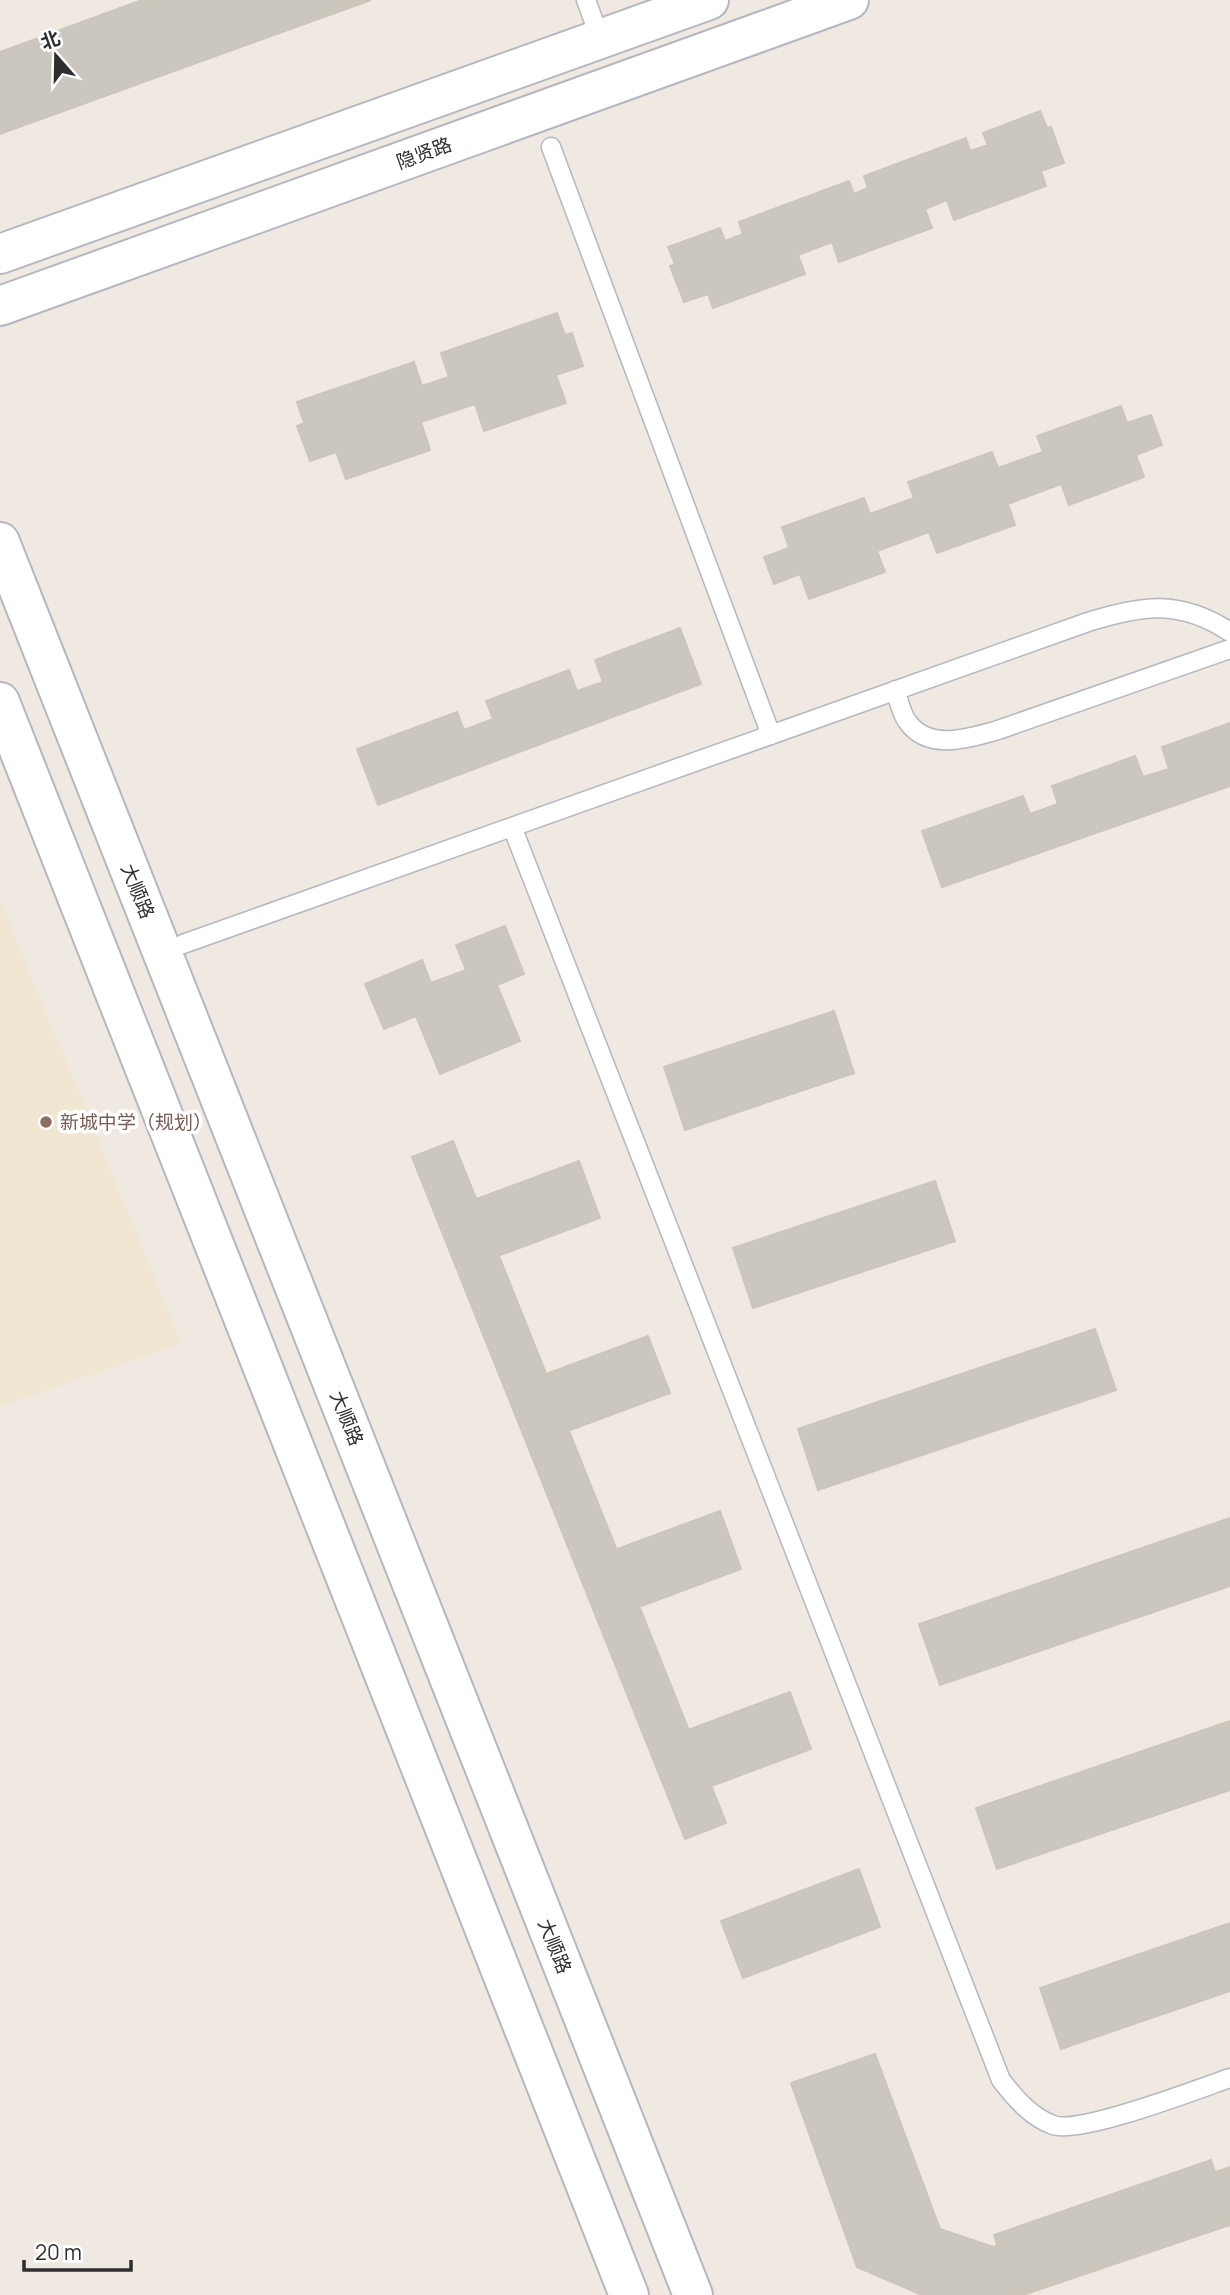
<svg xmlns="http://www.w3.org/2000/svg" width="1230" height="2295" font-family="Manrope,'Noto Sans SC',sans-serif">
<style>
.education{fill:#f0e6d1}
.building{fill:#cbc7bf;stroke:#cbc5ba;stroke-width:2}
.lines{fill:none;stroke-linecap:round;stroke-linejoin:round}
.service-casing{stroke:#b4b7c1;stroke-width:21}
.tertiary-casing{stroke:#b4b7c1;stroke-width:42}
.service{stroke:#fff;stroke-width:18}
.tertiary{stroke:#fff;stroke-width:38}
.education-dot{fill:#8d6e63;stroke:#fff;stroke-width:2.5}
.labels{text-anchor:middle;stroke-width:7;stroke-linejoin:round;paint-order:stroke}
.street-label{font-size:19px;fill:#2e2e2e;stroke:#fff}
.education-label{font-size:19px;fill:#785e54;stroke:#fff;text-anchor:start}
</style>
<rect width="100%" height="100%" fill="#efe9e1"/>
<path class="education" d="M 0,900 L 182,1344 L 0,1406 Z"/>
<path class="building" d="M 142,0 L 261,0 L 271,26 L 12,121 L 0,88 L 0,52 Z
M 168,0 L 371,0 L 0,134 L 0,60 Z
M 315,0 L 358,0 L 320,14 Z
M 1040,111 L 1047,128 L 1051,127 L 1064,163 L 1041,171 L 1046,186 L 954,220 L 947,200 L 925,209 L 932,228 L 839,262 L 832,242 L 798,255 L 805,274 L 713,308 L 708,294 L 684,302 L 670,266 L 675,264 L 668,247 L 720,228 L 725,241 L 743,234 L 739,222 L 849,181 L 854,194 L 868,188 L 864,176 L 966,138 L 970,151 L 988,145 L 983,133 Z
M 557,313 L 565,335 L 572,333 L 583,366 L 556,375 L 566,403 L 484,431 L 475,404 L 421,422 L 430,450 L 346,479 L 336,452 L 310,461 L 297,426 L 304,423 L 297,402 L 414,362 L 422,386 L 449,377 L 441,353 Z
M 1121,406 L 1127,423 L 1151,415 L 1162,445 L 1136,455 L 1144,477 L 1069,505 L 1061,484 L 1008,504 L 1015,525 L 937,553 L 929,532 L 877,551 L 885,572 L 809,599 L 800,574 L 774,584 L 764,557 L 789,548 L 782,527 L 864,498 L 870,514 L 914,498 L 908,482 L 992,452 L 998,468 L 1043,452 L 1037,436 Z
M 680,628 L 701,684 L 378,805 L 357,749 L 457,712 L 464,730 L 493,719 L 486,701 L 569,670 L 577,691 L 603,682 L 595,660 Z
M 1230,723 L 1230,786 L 942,887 L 922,831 L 1023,796 L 1030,814 L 1058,804 L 1052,786 L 1135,756 L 1143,777 L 1169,769 L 1162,747 Z
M 505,926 L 524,974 L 497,985 L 520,1041 L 440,1074 L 416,1016 L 384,1029 L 365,984 L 422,960 L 431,983 L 466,970 L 456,945 Z
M 834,1011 L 854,1073 L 685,1130 L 664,1067 Z
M 453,1141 L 726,1823 L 685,1839 L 412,1157 Z
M 579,1161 L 600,1218 L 463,1269 L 441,1212 Z
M 935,1181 L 955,1241 L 753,1308 L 733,1248 Z
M 1095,1329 L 1116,1390 L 818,1490 L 798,1429 Z
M 648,1336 L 670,1393 L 533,1444 L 511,1387 Z
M 720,1511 L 741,1569 L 604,1620 L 582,1562 Z
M 1230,1518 L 1230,1586 L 940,1685 L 919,1624 Z
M 790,1692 L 811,1749 L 674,1800 L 653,1743 Z
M 1230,1721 L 1230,1790 L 997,1869 L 976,1808 Z
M 859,1869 L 880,1927 L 743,1978 L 721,1921 Z
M 1230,1923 L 1230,1991 L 1061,2049 L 1040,1988 Z
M 875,2054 L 940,2229 L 993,2247 L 1230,2167 L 1230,2225 L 1023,2295 L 922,2295 L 857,2267 L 791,2083 Z
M 1211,2160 L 1230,2218 L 1014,2293 L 994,2235 Z"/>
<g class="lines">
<defs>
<path id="service" d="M 586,0 L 597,30
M 551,147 L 771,735
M 895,690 C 899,700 901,713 907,721 C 928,752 969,738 998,730 L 1230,649
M 513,829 L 1001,2080 C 1015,2098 1031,2117 1053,2125 C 1080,2135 1198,2089 1230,2078
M 183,944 L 1088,622 C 1142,605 1180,599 1230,632"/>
<path id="tertiary" d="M 0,254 L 709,0
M 0,306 L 849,0
M 0,542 L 693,2295
M 0,702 L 629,2295"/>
</defs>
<use href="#service" class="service-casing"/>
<use href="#tertiary" class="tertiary-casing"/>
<use href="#service" class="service"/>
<use href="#tertiary" class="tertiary"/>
</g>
<circle class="education-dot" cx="46" cy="1122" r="7"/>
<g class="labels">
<g class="street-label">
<text transform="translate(424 153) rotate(-20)" y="7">隐贤路</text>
<text transform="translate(138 891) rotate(68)" y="7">大顺路</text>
<text transform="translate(347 1418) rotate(68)" y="7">大顺路</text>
<text transform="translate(555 1946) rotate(68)" y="7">大顺路</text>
</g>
<g class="education-label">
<text x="60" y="1129">新城中学（规划）</text>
</g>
</g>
<g transform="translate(56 56) rotate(340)" stroke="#ffffff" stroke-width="5" paint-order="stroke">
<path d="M0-5L12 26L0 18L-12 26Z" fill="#2e2e2e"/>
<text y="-10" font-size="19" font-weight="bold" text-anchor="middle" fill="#2e2e2e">北</text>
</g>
<path d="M24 2260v10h107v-10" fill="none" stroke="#2e2e2e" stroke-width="3.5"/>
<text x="35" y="2260" font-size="21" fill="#2e2e2e" stroke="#ffffff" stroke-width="5" paint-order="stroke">20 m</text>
</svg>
